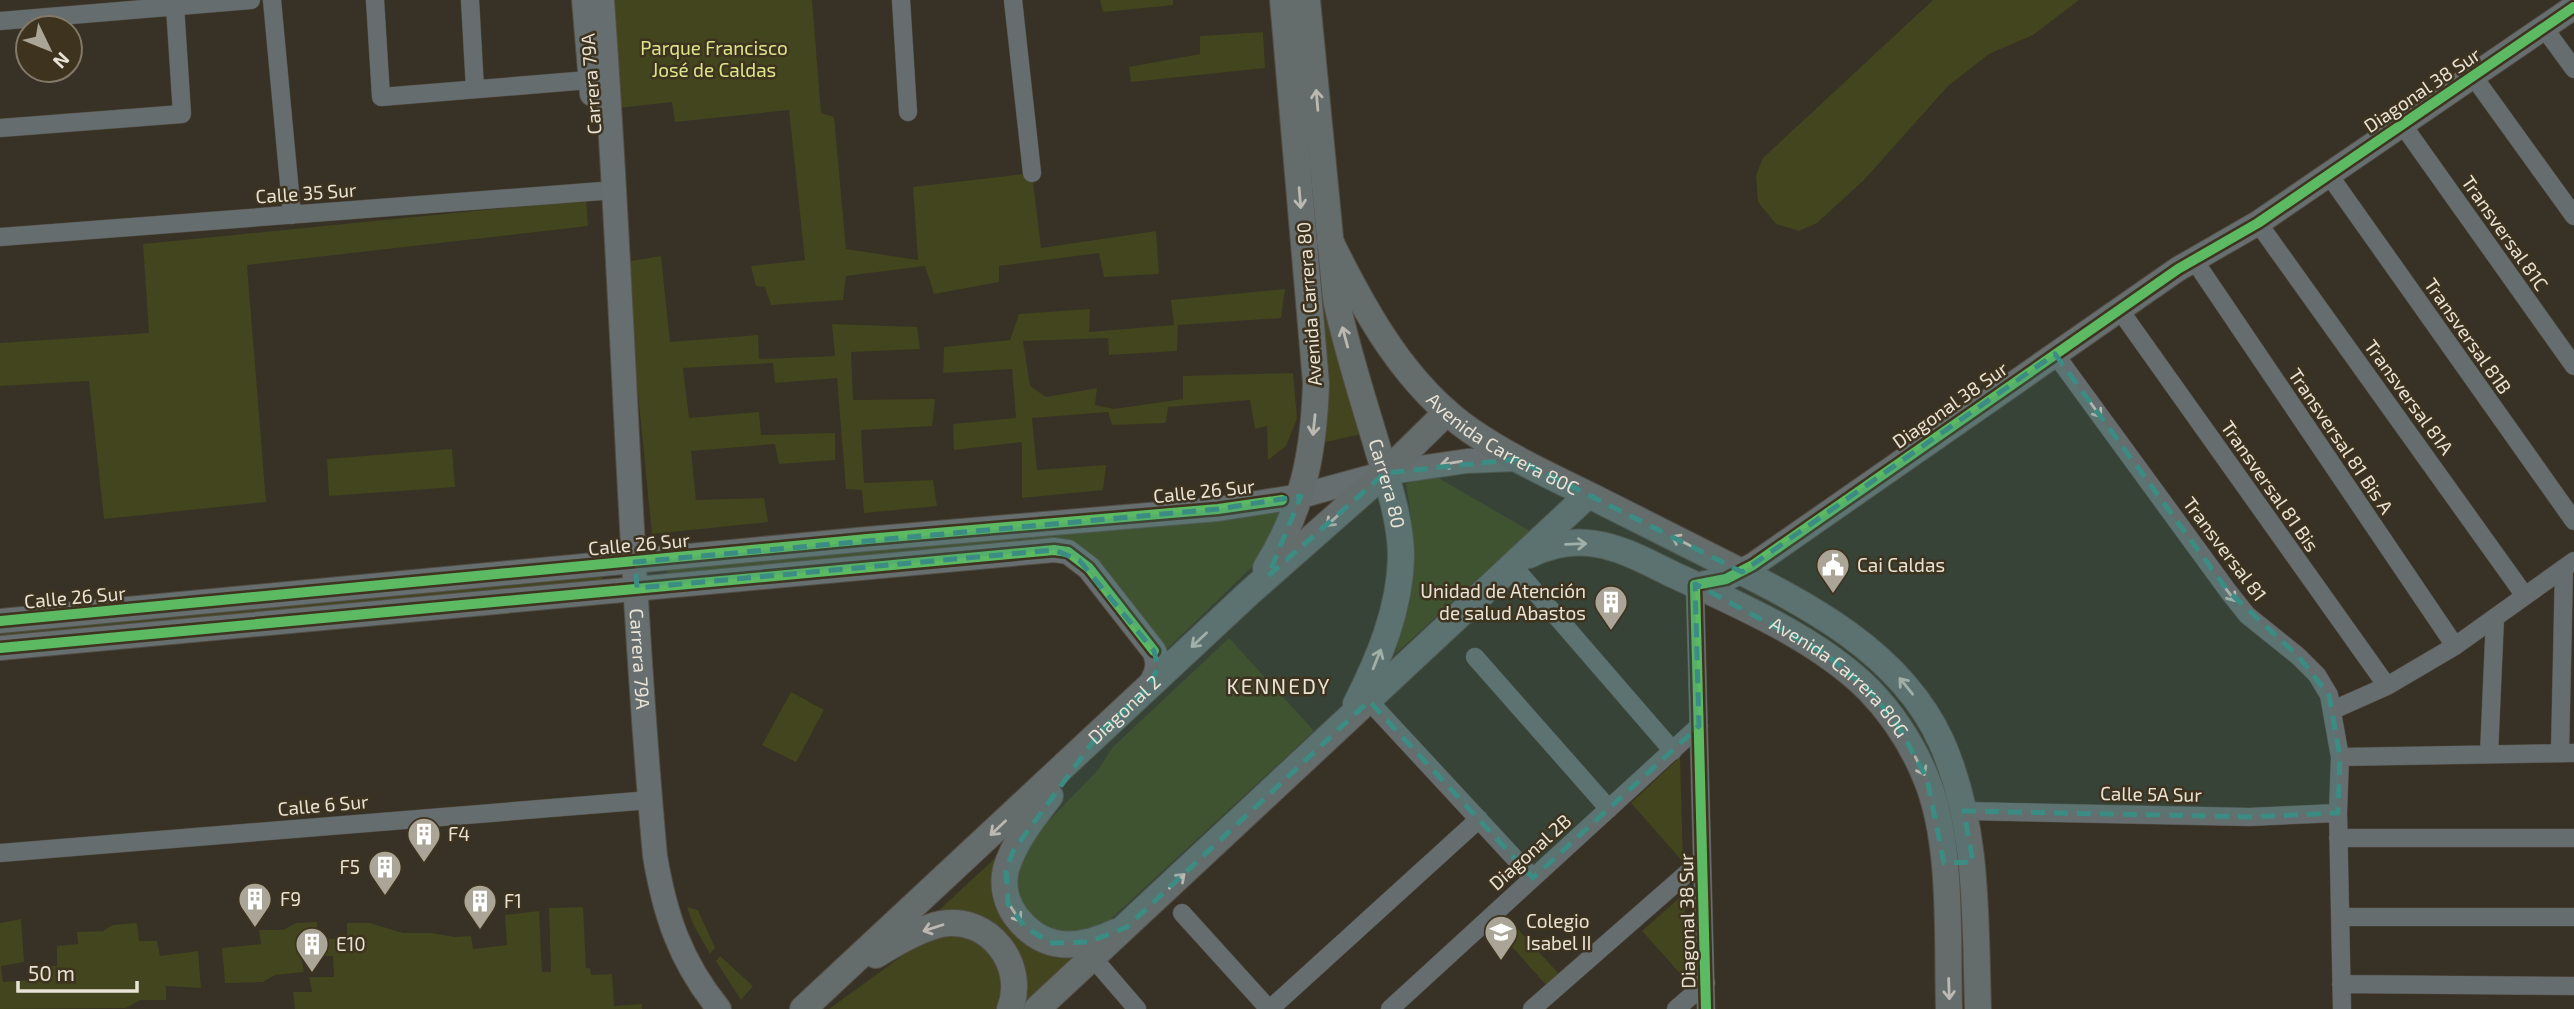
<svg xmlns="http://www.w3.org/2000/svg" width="2574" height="1009" font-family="'Exo 2',sans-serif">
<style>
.green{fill:#42451d}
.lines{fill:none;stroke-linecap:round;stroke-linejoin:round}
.street-casing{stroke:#524d44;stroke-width:19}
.secondary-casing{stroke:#524d44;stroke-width:26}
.primary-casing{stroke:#524d44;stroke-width:28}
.street{stroke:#656d6e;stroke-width:18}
.secondary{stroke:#676e6f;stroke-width:24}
.primary{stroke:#656c6c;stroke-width:26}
.cycleway-casing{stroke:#3e331f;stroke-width:15}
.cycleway{stroke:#5cba63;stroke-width:10}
.oneway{stroke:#bbb9b1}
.oneway2{stroke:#bbbab2}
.oneway3{stroke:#bcbab2}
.marked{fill:#3b8c83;fill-opacity:0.2;stroke:#3b8c83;stroke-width:5;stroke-dasharray:14 9;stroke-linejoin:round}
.labels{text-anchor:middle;stroke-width:5;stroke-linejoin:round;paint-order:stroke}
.park-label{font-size:19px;fill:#dce58a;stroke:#3e331f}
.street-label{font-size:19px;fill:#e9e3d6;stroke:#3e331f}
.poi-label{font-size:19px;fill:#e9e3d6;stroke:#3e331f;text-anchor:start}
.neighbourhood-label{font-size:21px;letter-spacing:2px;fill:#e9e3d6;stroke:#3e331f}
</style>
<rect width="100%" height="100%" fill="#373126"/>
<path class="green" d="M 608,0 L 812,0 L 821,113 L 834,117 L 846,249 L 918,260 L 913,187 L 1032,173 L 1041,248 L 1156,231 L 1159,274 L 1104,277 L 1099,253 L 999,266 L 999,282 L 934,294 L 925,266 L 846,276 L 843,300 L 771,305 L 765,287 L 756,286 L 751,266 L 805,260 L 789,110 L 675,122 L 672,102 L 618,108 Z
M 1100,0 L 1173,0 L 1173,5 L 1103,12 Z
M 1933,0 L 2079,0 L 2033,35 L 1989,54 L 1948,86 L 1864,180 L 1817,223 L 1799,231 L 1776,224 L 1758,202 L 1756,175 L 1763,158 Z
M 1263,32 L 1265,68 L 1131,82 L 1129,67 L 1200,54 L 1200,36 Z
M 586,200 L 588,226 L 247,265 L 266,502 L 104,519 L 89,381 L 0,386 L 0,343 L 149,333 L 143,244 Z
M 661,256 L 670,342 L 758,335 L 759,359 L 835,356 L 832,324 L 917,327 L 920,349 L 851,352 L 853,400 L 935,399 L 932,426 L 861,430 L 864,483 L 933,480 L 937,506 L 864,513 L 862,490 L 846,489 L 837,378 L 775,383 L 773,363 L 683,368 L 689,418 L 759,412 L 761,435 L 835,433 L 835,460 L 779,464 L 775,444 L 691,451 L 696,500 L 764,498 L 768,522 L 652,534 L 625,262 Z
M 1318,282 L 1362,434 L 1321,443 Z
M 1285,289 L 1281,318 L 1178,325 L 1177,351 L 1109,355 L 1108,338 L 1023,341 L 1030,386 L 1046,397 L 1097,388 L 1095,405 L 1114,409 L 1183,399 L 1183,376 L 1293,373 L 1297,419 L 1286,446 L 1268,460 L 1267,426 L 1255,429 L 1250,400 L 1168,407 L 1166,423 L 1112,425 L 1108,412 L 1032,418 L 1037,470 L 1106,465 L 1103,490 L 1022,498 L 1022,442 L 954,450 L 953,424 L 1016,418 L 1012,369 L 943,373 L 944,347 L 1010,340 L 1019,314 L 1090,309 L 1089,332 L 1174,325 L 1171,300 Z
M 452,449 L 455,487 L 329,496 L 327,459 Z
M 1435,476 L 1530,531 L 1395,654 C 1400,637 1406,620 1410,602 C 1418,563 1413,522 1406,484 Z
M 1283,510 L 1260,559 L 1166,650 L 1085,554 L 668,578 L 666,567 Z
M 602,572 L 603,581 L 0,639 L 0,629 Z
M 1229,638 L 1314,731 L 1103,926 L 1086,932 L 1052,933 L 1020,909 L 1015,868 L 1027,843 L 1099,769 L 1112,748 Z
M 791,692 L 824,710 L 796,762 L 762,745 Z
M 1680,757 L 1683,862 L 1631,803 Z
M 1005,849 L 996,882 L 1064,957 L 1081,960 L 1026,1009 L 1023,1009 C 1024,1000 1028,990 1027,982 C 1026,958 1006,930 986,919 C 971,910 953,912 937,912 Z
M 1685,893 L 1685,979 L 1642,931 Z
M 583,907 L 586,968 L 590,968 L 591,975 L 612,974 L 614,1006 L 642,1004 L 642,1009 L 295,1009 L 293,992 L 312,992 L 309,977 L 334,977 L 333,956 L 301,956 L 304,972 L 275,975 L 263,982 L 225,983 L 222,948 L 261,944 L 259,930 L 283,930 L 296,923 L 317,922 L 316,940 L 347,938 L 347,923 L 370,923 L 403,933 L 432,933 L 454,937 L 471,936 L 473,949 L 507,945 L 505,915 L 539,911 L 542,972 L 551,972 L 549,908 Z
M 687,907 L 698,910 L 715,948 L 710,954 L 693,924 Z
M 21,919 L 24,962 L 1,966 L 3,982 L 35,980 L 34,967 L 57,966 L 57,946 L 78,944 L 77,932 L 103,931 L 113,925 L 137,923 L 139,941 L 157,941 L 160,956 L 198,951 L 201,988 L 166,986 L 166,1000 L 140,1000 L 126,1008 L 0,1009 L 0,923 Z
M 1516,927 L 1560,975 L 1547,986 L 1504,938 Z
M 970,934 L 997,957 L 1004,1009 L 829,1009 L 928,937 Z
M 720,956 L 753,986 L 741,1000 L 716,961 Z"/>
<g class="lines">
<defs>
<path id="street" d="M 272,0 L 292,215
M 375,0 L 381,97 L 601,79
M 470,0 L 475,89
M 901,0 L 908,112
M 1013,0 L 1032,173
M 0,21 L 251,0
M 2544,28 L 2574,69
M 2473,76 L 2574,216
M 2402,124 L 2574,366
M 0,128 L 182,114 L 175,6
M 2329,175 L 2574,521
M 2258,223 L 2525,596
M 0,237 L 615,190
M 2194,260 L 2455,646
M 2119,309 L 2387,686
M 2055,354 L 2228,591 L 2247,615 L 2298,656 L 2317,675 L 2329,695 L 2340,757 L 2338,813 L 2342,1009
M 1512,565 L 1673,751
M 1695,585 L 1706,1009
M 1475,657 L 1609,809
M 1369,701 L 1533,878
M 2333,710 L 2387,686 L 2455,646 L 2574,561
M 2560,752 L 2564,568
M 2489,754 L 2495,618
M 2340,757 L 2574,753
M 1964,811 L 2249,817 L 2338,813
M 2338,838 L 2574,838
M 0,853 L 650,800
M 1182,913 L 1269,1009
M 2340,917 L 2574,917
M 1093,958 L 1137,1009
M 2341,984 L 2574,986
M 1270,1009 L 1479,819
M 1390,1009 L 1699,726
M 1532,1009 L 1702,860
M 1676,1009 L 1706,983"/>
<g id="secondary">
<path d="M 584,0 L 592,94"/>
<path id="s1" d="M 602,0 C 623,285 629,571 655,856 C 665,915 680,961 719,1009"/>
<path d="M 1695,585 L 1726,579 L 1753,565 L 2178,269 L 2258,223 L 2574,7"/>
<path d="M 0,621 L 867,539 L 1218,509 L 1301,496 L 1385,473 L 1467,461 L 1517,459"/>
<path d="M 0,648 L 1054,550 L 1068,552 L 1089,568 L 1154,651 C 1161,665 1156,675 1148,688"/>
</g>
<g id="primary">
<path id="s2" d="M 1307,0 L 1336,299 C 1347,351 1364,402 1379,453 C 1389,486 1401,522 1401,557 C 1400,609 1379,659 1356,704"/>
<path id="s3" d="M 1330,241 C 1365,312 1405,385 1471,431 C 1509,457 1550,476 1591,496 C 1635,518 1678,540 1722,562 C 1806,604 1900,651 1941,741 C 1979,826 1975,918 1978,1009"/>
<path id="s4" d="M 1529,555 C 1549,545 1573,540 1596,544 C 1623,548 1649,563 1674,575 C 1739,605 1818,639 1869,690 C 1893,715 1913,746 1926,778 C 1953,842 1947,940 1949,1009"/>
<path d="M 1266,568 C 1303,509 1314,452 1316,383 L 1283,0"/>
<path d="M 1050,796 C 1033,818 1014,842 1006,869 C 1002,885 1006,902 1015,915 C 1042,952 1078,950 1116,932"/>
<path d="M 876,955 C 895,943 919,929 941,924 C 989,915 1027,965 1010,1009"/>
<path id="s5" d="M 803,1009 L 1249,593 L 1385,473 L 1447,412"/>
<path d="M 1037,1009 L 1588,495"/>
</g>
</defs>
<use href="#street" class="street-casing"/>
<use href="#secondary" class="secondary-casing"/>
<use href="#primary" class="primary-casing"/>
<use href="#street" class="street"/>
<use href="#secondary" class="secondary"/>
<use href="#primary" class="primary"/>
<defs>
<path id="cycleway" d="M 0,621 L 867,539 L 1218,509 L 1282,500
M 0,648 L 1054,550 L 1068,552 L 1089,568 L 1154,651
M 1706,1009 L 1695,585 L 1726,579 L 1753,565 L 2178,269 L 2258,223 L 2574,7"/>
</defs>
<use href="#cycleway" class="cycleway-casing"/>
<use href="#cycleway" class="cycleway"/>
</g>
<defs><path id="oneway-shaft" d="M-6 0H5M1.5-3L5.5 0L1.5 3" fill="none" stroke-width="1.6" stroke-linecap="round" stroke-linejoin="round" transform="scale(1.75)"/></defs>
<g class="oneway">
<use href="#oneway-shaft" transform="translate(1317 100) rotate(-95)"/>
<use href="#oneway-shaft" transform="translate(1300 198) rotate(85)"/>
<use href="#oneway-shaft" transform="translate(1345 337) rotate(-105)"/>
<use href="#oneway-shaft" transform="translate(1314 425) rotate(96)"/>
<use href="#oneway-shaft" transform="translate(1334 519) rotate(138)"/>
<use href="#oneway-shaft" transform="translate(1681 541) rotate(-153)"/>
<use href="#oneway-shaft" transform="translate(1576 544) rotate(-2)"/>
<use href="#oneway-shaft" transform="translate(1199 640) rotate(137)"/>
<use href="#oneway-shaft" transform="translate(1377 659) rotate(-68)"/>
<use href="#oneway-shaft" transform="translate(1906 686) rotate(-129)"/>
<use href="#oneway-shaft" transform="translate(1920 766) rotate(63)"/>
<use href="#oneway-shaft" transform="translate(998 828) rotate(137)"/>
<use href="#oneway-shaft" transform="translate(1177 881) rotate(-43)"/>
<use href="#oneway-shaft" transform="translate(1015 913) rotate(56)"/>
<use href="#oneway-shaft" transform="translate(933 928) rotate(162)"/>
<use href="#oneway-shaft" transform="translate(1949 989) rotate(88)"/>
</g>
<g class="oneway2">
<use href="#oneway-shaft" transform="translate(2095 409) rotate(54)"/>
<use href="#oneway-shaft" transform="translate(2229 593) rotate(52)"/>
</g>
<use class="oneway3" href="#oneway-shaft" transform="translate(1451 463) rotate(171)"/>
<path class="marked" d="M 2055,354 L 2228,591 L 2298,656 L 2329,695 L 2340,757 L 2338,813 L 2249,817 L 1964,811 L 1973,862 L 1944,863 L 1927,779 L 1899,727 L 1869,690 L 1824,653 L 1695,584 L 1699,726 L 1533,878 L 1369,701 L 1127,927 L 1089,942 L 1050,943 L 1024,926 L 1008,904 L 1006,871 L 1013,851 L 1101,731 L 1148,688 L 1158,667 L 1154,651 L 1079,560 L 1054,550 L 637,588 L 635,562 L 1218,509 L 1301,496 L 1268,576 L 1385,473 L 1517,459 L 1742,572 Z"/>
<defs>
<symbol id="civic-pin" viewBox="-11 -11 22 30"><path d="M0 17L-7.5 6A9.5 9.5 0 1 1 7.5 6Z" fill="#aba598" stroke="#3e331f"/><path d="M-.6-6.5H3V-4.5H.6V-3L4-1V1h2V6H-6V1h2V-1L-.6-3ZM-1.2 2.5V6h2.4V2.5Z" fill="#fff"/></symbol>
<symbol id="building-pin" viewBox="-11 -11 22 30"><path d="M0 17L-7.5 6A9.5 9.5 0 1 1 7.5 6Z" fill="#aba598" stroke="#3e331f"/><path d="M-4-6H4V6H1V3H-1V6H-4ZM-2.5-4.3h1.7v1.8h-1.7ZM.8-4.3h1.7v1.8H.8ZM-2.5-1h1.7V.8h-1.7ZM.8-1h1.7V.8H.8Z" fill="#fff"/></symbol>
<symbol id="school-pin" viewBox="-11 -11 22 30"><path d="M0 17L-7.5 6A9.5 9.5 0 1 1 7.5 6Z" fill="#aba598" stroke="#3e331f"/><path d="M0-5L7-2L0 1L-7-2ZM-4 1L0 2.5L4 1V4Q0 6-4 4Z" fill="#fff"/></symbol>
</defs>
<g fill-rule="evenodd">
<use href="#civic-pin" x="1814" y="546" width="38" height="52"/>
<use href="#building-pin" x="1592" y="583" width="38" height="52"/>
<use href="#building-pin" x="405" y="815" width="38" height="52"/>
<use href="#building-pin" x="366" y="848" width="38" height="52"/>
<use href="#building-pin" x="236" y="880" width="38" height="52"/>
<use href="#building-pin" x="461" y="882" width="38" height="52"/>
<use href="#school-pin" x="1482" y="913" width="38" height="52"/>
<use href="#building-pin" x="293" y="925" width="38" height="52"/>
</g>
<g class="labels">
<g class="park-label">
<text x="714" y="55">Parque Francisco<tspan x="714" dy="22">José de Caldas</tspan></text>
</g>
<g class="street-label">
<text transform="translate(591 84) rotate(-94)" y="7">Carrera 79A</text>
<text transform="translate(2422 90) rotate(-34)" y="7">Diagonal 38 Sur</text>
<text transform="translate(306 193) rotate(-4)" y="7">Calle 35 Sur</text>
<text transform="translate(2505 233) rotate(55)" y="7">Transversal 81C</text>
<text transform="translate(1309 304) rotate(-94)" y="7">Avenida Carrera 80</text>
<text transform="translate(2468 336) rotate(55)" y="7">Transversal 81B</text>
<text transform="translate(2409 397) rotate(54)" y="7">Transversal 81A</text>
<text transform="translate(1950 405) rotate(-35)" y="7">Diagonal 38 Sur</text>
<text dy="7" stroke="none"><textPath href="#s3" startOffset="273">Avenida Carrera 80C</textPath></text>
<text transform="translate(2341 441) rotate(56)" y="7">Transversal 81 Bis A</text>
<text dy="7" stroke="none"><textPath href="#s2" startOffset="492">Carrera 80</textPath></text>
<text transform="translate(2270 486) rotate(55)" y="7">Transversal 81 Bis</text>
<text transform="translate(1204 491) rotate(-6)" y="7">Calle 26 Sur</text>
<text transform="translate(639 544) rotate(-5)" y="7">Calle 26 Sur</text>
<text transform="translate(2225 549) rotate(53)" y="7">Transversal 81</text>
<text transform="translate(75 597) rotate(-5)" y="7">Calle 26 Sur</text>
<text dy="7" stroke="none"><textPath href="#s1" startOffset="660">Carrera 79A</textPath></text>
<text dy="7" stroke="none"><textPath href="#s4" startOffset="350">Avenida Carrera 80G</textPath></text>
<text dy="7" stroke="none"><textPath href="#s5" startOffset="439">Diagonal 2</textPath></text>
<text transform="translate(2151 794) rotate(1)" y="7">Calle 5A Sur</text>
<text transform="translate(323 805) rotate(-5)" y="7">Calle 6 Sur</text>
<text transform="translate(1530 852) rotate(-42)" y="7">Diagonal 2B</text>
<text transform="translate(1687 921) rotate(-91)" y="7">Diagonal 38 Sur</text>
</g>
<g class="poi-label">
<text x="1857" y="572">Cai Caldas</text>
<text x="1586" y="598" text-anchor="end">Unidad de Atención<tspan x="1586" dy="22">de salud Abastos</tspan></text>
<text x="448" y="841">F4</text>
<text x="360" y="874" text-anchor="end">F5</text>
<text x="280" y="906">F9</text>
<text x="504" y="908">F1</text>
<text x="1526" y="928">Colegio<tspan x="1526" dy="22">Isabel II</tspan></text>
<text x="336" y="951">E10</text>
</g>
<g class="neighbourhood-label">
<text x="1279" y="694">KENNEDY</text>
</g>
</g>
<g transform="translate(49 49) rotate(133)"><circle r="33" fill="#3e331f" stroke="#827968" stroke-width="2"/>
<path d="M0-5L12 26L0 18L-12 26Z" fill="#aba598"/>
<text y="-10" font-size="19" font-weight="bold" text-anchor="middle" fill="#e9e3d6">N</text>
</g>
<path d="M18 981v10h119v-10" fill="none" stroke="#e9e3d6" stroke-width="3.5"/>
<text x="28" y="981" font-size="21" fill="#e9e3d6" stroke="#3e331f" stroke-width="5" paint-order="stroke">50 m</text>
</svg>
